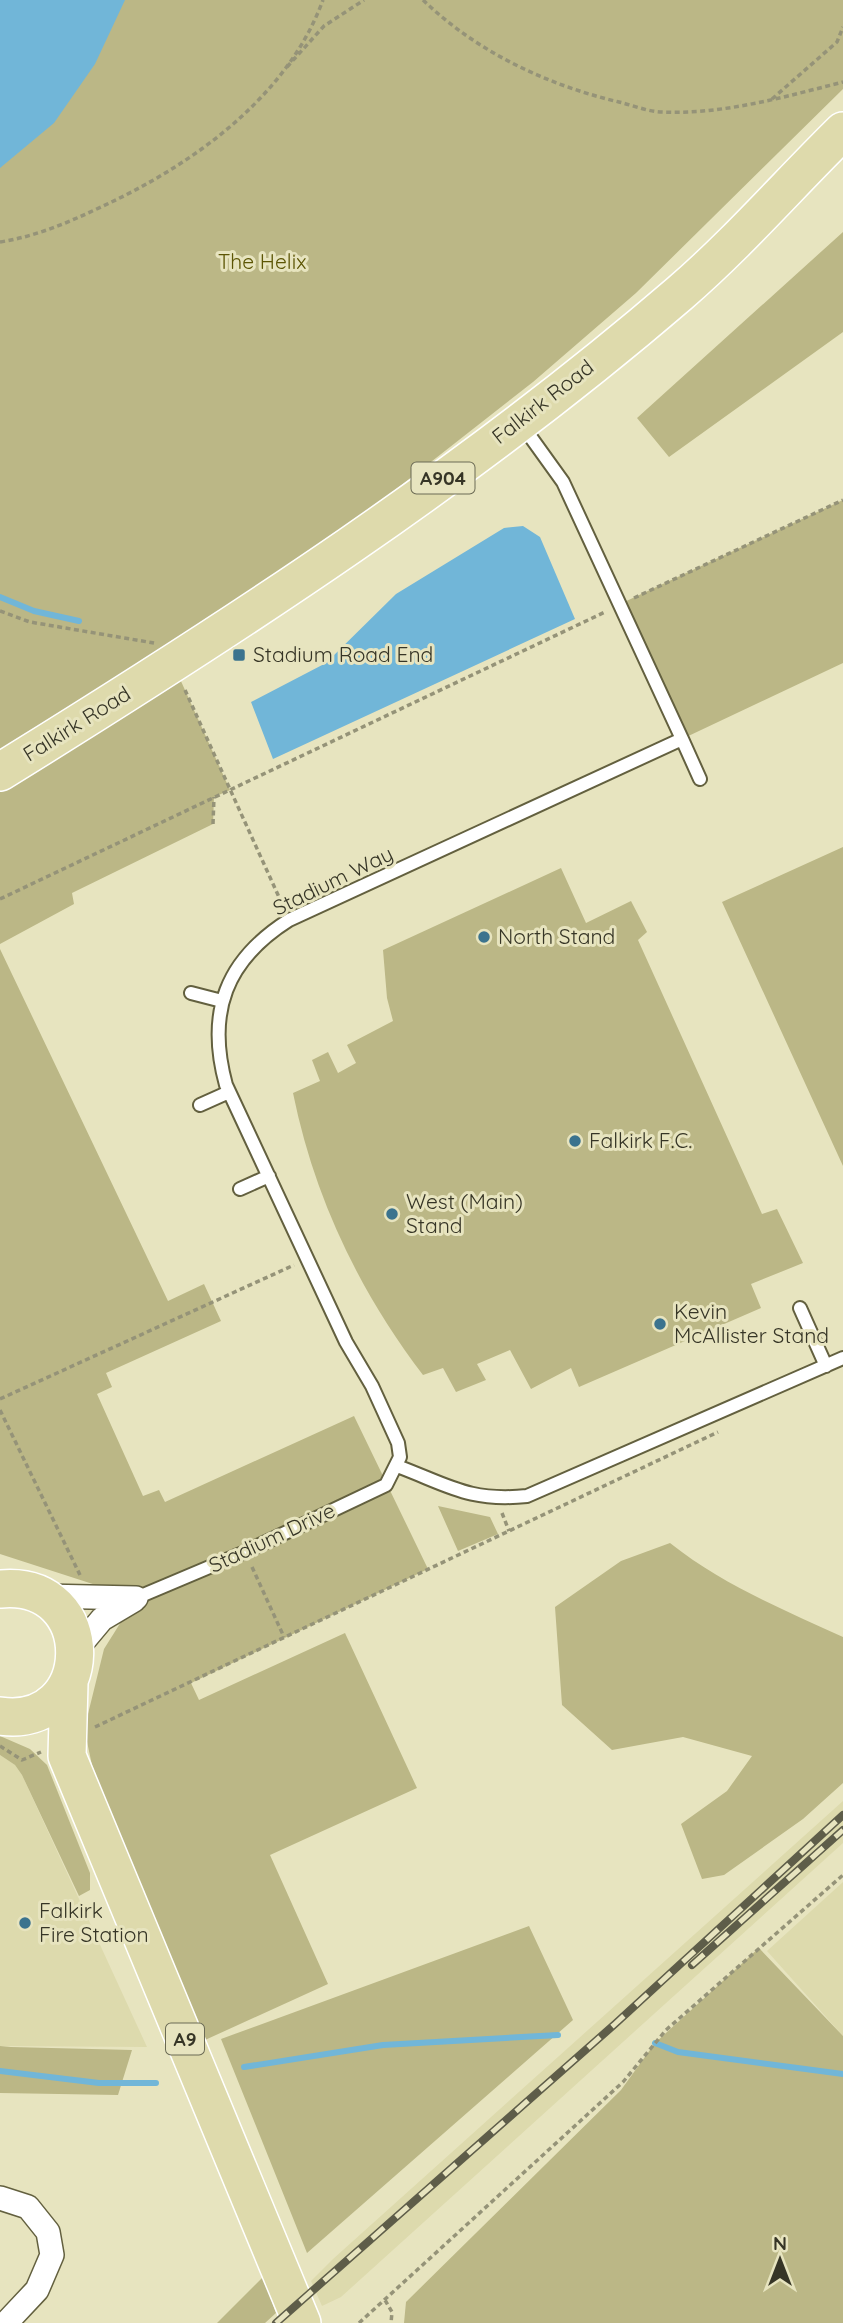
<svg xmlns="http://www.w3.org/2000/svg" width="843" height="2323" font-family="Quicksand,sans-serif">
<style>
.built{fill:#dddaad}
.green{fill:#bbb786}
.water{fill:#71b6d8}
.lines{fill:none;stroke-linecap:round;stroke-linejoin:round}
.stream{stroke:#71b6d8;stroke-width:6}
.service-casing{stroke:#63603f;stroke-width:16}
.minor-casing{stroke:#63603f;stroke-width:26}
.primary-casing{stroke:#fff;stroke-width:40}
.path{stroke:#959378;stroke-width:3.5;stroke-dasharray:5 3.5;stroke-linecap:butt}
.service{stroke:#fff;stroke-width:12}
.minor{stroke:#fff;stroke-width:23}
.primary{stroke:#dedaac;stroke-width:37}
.rail-casing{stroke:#5e5d49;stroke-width:8}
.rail{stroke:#e7e4bf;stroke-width:5;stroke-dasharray:16;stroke-linecap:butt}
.poi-dot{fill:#3b738e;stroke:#e7e4bf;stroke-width:2.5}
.labels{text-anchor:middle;stroke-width:6;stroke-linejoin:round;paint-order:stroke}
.shield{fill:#e7e4bf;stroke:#6b6a54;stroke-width:2}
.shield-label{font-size:19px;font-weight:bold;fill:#363526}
.park-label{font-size:21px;fill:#5c5504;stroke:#e7e4bf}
.street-label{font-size:21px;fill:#363526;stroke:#e7e4bf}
.poi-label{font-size:21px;fill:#363526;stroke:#e7e4bf;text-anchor:start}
</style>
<rect width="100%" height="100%" fill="#e7e4bf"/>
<path class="built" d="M 0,1755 L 15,1765 L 22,1775 L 147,2047 L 0,2046 Z
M 843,1801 L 843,1843 L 341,2297 L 322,2306 L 311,2281 L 333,2259 Z
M 843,1882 L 843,2036 L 767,1951 Z"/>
<path class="green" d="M 0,0 L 843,0 L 843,89 L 636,293 L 533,382 L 173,664 L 0,758 Z
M 843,232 L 843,332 L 669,457 L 637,418 Z
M 843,500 L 843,663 L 682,739 L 620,604 Z
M 180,679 L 230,790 L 214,797 L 213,824 L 72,893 L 74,904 L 0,944 L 0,791 Z
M 843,847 L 843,1166 L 722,902 Z
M 561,868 L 586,923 L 631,901 L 647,932 L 638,940 L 762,1214 L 777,1209 L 803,1263 L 751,1284 L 761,1308 L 579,1387 L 571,1368 L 531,1389 L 510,1350 L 477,1364 L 486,1380 L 456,1392 L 443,1368 L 423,1375 C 359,1291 314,1197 293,1093 L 320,1081 L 312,1060 L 328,1052 L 338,1073 L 356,1063 L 347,1045 L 393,1021 L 387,998 L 383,950 Z
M 0,949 L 168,1301 L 204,1284 L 221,1321 L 106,1373 L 112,1387 L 97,1394 L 143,1496 L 159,1490 L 165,1502 L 354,1416 L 428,1569 L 191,1683 L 199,1700 L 345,1633 L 417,1788 L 270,1855 L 328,1984 L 205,2040 L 93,1770 L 85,1732 L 87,1718 L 104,1649 L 136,1598 L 0,1554 Z
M 438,1506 L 490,1517 L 498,1534 L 458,1551 Z
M 670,1543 C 723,1585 782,1609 843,1637 L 843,1783 L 803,1819 L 724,1875 L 702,1879 L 681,1824 L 727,1791 L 752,1756 L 683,1737 L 612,1750 L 562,1705 L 555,1607 L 621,1561 Z
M 0,1736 L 30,1749 L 47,1765 L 90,1873 L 90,1890 L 79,1896 L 22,1775 L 15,1765 L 0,1755 Z
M 529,1926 L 573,2020 L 307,2253 L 221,2039 Z
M 759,1948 L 843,2036 L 843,2323 L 404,2323 L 406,2302 L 621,2090 L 655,2043 Z
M 0,2046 L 11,2047 L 132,2050 L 118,2095 L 0,2093 Z
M 263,2277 L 276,2313 L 265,2323 L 217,2323 Z"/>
<path class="water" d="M 0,0 L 125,0 L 95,64 L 54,123 L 0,168 Z
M 523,526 L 540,537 L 575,619 L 273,759 L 251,702 L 326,663 L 396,594 L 504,528 Z"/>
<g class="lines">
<path class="stream" d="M 0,597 L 34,611 L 79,621
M 655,2043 L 678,2052 L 843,2074
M 244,2067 L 383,2045 L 558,2035
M 0,2071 L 99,2083 L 156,2083"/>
<defs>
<path id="service" d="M 682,739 L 700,779
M 191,993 L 222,1001
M 200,1105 L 229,1092
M 240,1189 L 269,1176
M 800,1308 L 826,1366
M 397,1466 C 448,1485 469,1502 527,1496 L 843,1358
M 136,1598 L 245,1552 L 386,1485 L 400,1457 L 398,1443 L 372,1386 L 346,1342 L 226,1085 C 206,1012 226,960 289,920 L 682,739 L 563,482 L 522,425"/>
<path id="minor" d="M 44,1596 L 136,1598
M 76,1650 L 102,1619 L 134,1600
M 0,2198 L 28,2207 L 48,2232 L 52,2255 L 37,2290 L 6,2323"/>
<path id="primary" d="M 0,772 C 236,626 470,474 680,293 C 738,243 789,184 843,131
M 0,1589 C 102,1579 97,1730 0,1716
M 69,1683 L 67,1756 L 302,2323"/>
</defs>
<use href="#service" class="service-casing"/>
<use href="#minor" class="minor-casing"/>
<use href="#primary" class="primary-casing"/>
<path class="path" d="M 423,0 C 477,52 547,85 619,102 C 632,105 646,111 660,112 C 722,115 784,97 843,82
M 287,67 L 324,26 L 364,0
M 772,99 L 837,42 L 843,27
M 0,242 C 37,236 67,223 101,207 C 192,165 287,98 323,0
M 634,598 L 843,500
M 0,611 L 30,622 L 154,643
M 185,690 L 283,906
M 213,824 L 214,797
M 0,899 L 605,612
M 0,1399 L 294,1265
M 0,1410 L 80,1575
M 502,1513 L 509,1531
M 252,1567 L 284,1637
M 95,1727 L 718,1432
M 0,1746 L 22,1760 L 41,1752
M 385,2300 L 392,2312 L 391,2323
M 359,2323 L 623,2082 L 666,2030 L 843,1875"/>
<use href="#service" class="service"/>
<use href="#minor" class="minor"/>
<use href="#primary" class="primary"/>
<defs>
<path id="rail" d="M 692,1965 L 843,1830
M 276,2323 L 615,2024 L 843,1815"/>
</defs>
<use href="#rail" class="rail-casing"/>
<use href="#rail" class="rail"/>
</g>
<g class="poi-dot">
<rect x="232" y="648" width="14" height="14" rx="3.5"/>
<circle cx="484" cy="937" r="7"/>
<circle cx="575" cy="1141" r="7"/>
<circle cx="392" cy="1214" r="7"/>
<circle cx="660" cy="1324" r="7"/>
<circle cx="25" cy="1923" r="7"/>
</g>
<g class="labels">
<g class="shield">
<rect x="411.5" y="462.5" width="63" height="31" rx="5"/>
<rect x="166" y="2023.5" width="38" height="31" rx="5"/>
</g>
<g class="shield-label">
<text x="443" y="485">A904</text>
<text x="185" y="2046">A9</text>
</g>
<g class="park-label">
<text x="262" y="269">The Helix</text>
</g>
<g class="street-label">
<text transform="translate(543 402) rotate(-38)" y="7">Falkirk Road</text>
<text transform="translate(77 724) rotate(-32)" y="7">Falkirk Road</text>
<text transform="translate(333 881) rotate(-26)" y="7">Stadium Way</text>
<text transform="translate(272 1538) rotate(-25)" y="7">Stadium Drive</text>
</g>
<g class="poi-label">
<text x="253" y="662">Stadium Road End</text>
<text x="498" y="944">North Stand</text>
<text x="589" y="1148">Falkirk F.C.</text>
<text x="406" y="1209">West (Main)<tspan x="406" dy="24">Stand</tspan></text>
<text x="674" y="1319">Kevin<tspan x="674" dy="24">McAllister Stand</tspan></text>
<text x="39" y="1918">Falkirk<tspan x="39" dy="24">Fire Station</tspan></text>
</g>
</g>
<g transform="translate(780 2260)" stroke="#e7e4bf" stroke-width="5" paint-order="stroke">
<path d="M0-5L12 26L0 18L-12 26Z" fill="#363526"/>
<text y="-10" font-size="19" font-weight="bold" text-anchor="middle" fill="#363526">N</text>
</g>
</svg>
